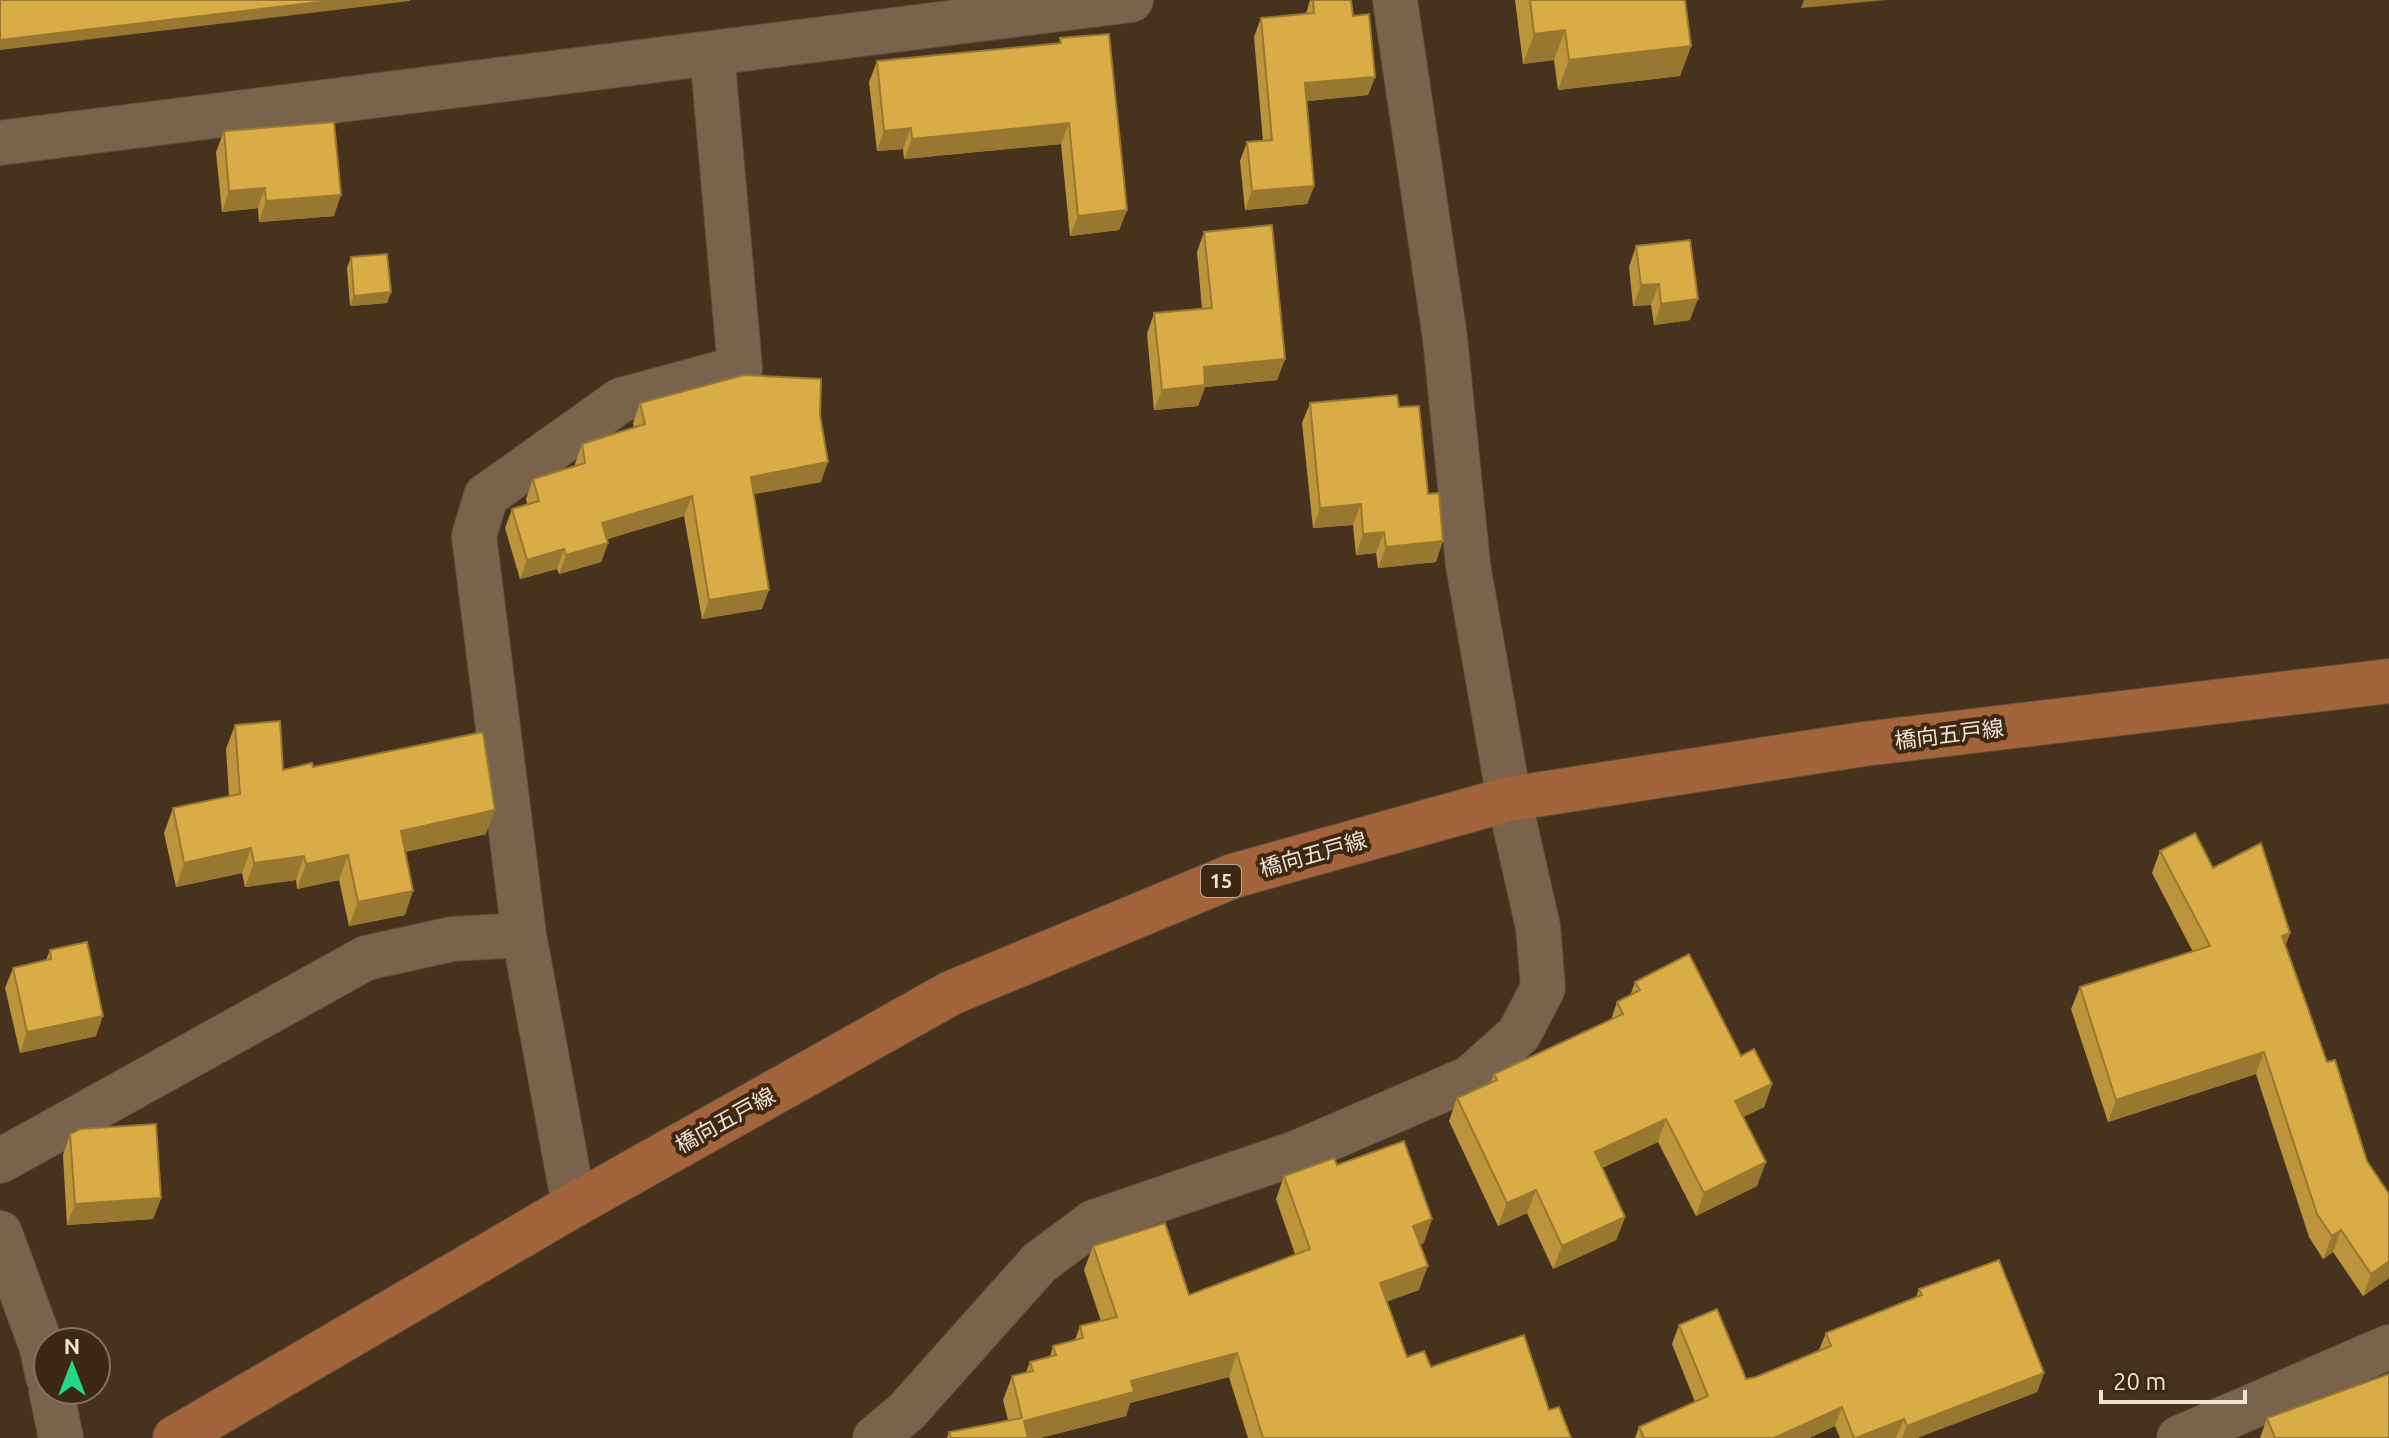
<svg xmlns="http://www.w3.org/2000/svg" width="2389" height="1438" font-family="Ubuntu,'Noto Sans JP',sans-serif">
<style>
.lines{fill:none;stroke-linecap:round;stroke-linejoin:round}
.minor-casing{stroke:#604e3b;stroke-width:46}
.major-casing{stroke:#604e3b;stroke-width:46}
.minor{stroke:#7a634c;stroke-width:44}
.major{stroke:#a4643b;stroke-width:44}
.wall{fill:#bb943b}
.shaded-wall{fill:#987830}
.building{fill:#d9ac45;stroke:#987830;stroke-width:2}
.labels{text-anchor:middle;stroke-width:8;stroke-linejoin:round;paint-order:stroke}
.shield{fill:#3d2813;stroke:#baaa9b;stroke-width:2}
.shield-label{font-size:20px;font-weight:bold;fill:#f0e2d5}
.street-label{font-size:22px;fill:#f0e2d5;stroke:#3d2813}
</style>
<rect width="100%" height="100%" fill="#47331d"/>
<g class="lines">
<defs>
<path id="minor" d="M 0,143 L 1131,0
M 0,1161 L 366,958 L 452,939 L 524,935
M 574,1205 L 524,935 L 474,536 L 486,496 L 621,400 L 740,368 L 712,53
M 0,1233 L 42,1348 L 48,1377
M 51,1390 L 61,1438
M 875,1438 L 907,1411 L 1039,1263 L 1094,1222 L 1296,1153 L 1470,1078 L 1519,1034 L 1543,988 L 1538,927 L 1509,799 L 1468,565 L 1445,338 L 1395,0
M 2179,1438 L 2389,1347"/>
<path id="major" d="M 175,1438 L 574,1205 L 951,993 L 1233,876 L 1509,799 L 1864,744 L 2389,681"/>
</defs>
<use href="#minor" class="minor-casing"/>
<use href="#major" class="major-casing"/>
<use href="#minor" class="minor"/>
<use href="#major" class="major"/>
</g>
<path class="wall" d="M 1310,0 L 1353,16 L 1375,77 L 1368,95 L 1306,101 L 1314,186 L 1307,204 L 1245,210 L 1240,161 L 1247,142 L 1263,141 L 1254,37 L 1261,18 L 1306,14 Z
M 1515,0 L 1685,0 L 1691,46 L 1680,76 L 1558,90 L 1554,60 L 1523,64 Z
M 1060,38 L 1127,210 L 1119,230 L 1070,236 L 1061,144 L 904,159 L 903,149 L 877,151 L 869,82 L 877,61 L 1059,43 Z
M 224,131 L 334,216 L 259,222 L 258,208 L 222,212 L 216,152 Z
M 1204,232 L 1285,359 L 1277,380 L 1205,387 L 1198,406 L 1154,410 L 1147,334 L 1154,313 L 1202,309 L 1197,252 Z
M 1636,246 L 1690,320 L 1654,325 L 1651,305 L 1633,306 L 1629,267 Z
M 351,257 L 391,292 L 387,303 L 350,306 L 347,268 Z
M 640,403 L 820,415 L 821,482 L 754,494 L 762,609 L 702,619 L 684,516 L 607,539 L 608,543 L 601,562 L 559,574 L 557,569 L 520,579 L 505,528 L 512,509 L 527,504 L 526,499 L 533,479 L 575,466 L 575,464 L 582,444 L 634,428 L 633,423 Z
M 1310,403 L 1399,407 L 1436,562 L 1378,568 L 1376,553 L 1356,555 L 1353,525 L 1313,528 L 1302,423 Z
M 235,725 L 283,770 L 313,767 L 486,834 L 405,852 L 405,915 L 349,926 L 339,880 L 297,889 L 296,880 L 245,887 L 242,873 L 176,887 L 164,833 L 173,808 L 229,796 L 226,749 Z
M 2160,851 L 2213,868 L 2290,933 L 2285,946 L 2327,1062 L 2367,1161 L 2389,1194 L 2389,1278 L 2363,1296 L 2333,1252 L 2323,1259 L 2309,1237 L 2256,1074 L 2108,1122 L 2071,1009 L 2080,987 L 2193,952 L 2152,873 Z
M 50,950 L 96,1036 L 20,1053 L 5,988 L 13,968 L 46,960 Z
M 1635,982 L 1741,1056 L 1772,1084 L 1764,1107 L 1743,1117 L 1757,1186 L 1696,1216 L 1658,1142 L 1602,1168 L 1625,1217 L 1616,1240 L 1553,1269 L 1527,1213 L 1498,1226 L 1449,1121 L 1457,1098 L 1491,1082 L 1494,1074 L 1611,1020 L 1617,1002 L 1630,996 Z
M 70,1134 L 161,1198 L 153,1219 L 67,1225 L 63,1155 Z
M 1337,1165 L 1424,1243 L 1420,1244 L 1419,1290 L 1387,1301 L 1407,1357 L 1549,1410 L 1571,1438 L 1248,1438 L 1229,1377 L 1130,1403 L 1126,1416 L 1040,1438 L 947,1438 L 949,1432 L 1008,1420 L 1003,1400 L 1012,1376 L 1026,1372 L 1030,1362 L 1050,1356 L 1053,1346 L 1075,1340 L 1080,1326 L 1101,1321 L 1084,1270 L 1093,1246 L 1189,1295 L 1295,1254 L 1276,1199 L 1284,1176 Z
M 1919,1289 L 2044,1373 L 2037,1392 L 1917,1438 L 1840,1438 L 1835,1426 L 1809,1438 L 1635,1438 L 1639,1427 L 1695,1402 L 1672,1344 L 1679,1325 L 1746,1379 L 1756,1377 L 1819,1350 L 1826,1333 L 1916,1297 Z
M 2267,1418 L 2389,1438 L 2260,1438 Z"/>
<path class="shaded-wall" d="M 336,0 L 410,0 L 410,1 L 0,50 L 0,40 Z
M 1804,0 L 1886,0 L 1801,8 Z
M 1565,30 L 1554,60 L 1523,64 L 1534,34 Z
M 1691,46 L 1680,76 L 1558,90 L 1569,60 Z
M 1375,77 L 1368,95 L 1298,102 L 1305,83 Z
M 1069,123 L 1061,144 L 904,159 L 912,139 Z
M 911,128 L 903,149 L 877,151 L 884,131 Z
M 1314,186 L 1307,204 L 1245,210 L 1252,191 Z
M 265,188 L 258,208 L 222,212 L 229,191 Z
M 341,195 L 334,216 L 259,222 L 266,201 Z
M 1127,210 L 1119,230 L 1070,236 L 1078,216 Z
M 1659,284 L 1651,305 L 1633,306 L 1641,285 Z
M 391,292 L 387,303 L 350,306 L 354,296 Z
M 1698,299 L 1690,320 L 1654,325 L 1661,304 Z
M 1285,359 L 1277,380 L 1205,387 L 1198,406 L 1154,410 L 1162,390 L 1204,367 Z
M 828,462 L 821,482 L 744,496 L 751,477 Z
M 692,496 L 684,516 L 595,543 L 602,523 Z
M 1361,504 L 1353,525 L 1313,528 L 1320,508 Z
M 1384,532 L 1376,553 L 1356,555 L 1363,534 Z
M 1443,541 L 1436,562 L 1378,568 L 1386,547 Z
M 608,543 L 601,562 L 559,574 L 566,555 Z
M 564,549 L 557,569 L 520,579 L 527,560 Z
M 769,590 L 762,609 L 702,619 L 709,600 Z
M 495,810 L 486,834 L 392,855 L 401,831 Z
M 251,848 L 242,873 L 176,887 L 184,863 Z
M 348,855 L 339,880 L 297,889 L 306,864 Z
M 304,856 L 296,880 L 245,887 L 254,863 Z
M 413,891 L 405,915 L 349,926 L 358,902 Z
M 2290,933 L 2282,955 L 2282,936 Z
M 103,1016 L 96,1036 L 20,1053 L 27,1032 Z
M 2264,1052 L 2256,1074 L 2108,1122 L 2116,1100 Z
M 1772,1084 L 1764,1107 L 1726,1125 L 1735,1101 Z
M 1666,1119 L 1658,1142 L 1586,1175 L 1595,1152 Z
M 1766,1162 L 1757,1186 L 1696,1216 L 1704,1193 Z
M 1536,1190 L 1527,1213 L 1498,1226 L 1507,1203 Z
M 161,1198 L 153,1219 L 67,1225 L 75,1204 Z
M 1625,1217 L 1616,1240 L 1553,1269 L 1562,1246 Z
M 1432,1219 L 1424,1243 L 1405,1250 L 1413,1226 Z
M 2341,1230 L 2333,1252 L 2323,1259 L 2332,1236 Z
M 2389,1261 L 2389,1278 L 2363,1296 L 2371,1274 Z
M 1428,1266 L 1419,1290 L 1372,1307 L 1380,1283 Z
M 1237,1353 L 1229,1377 L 1130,1403 L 1126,1416 L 1040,1438 L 1018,1438 L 1024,1421 L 1131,1381 Z
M 2044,1373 L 2037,1392 L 1917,1438 L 1902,1438 L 1907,1426 Z
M 1842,1407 L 1835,1426 L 1809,1438 L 1774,1438 Z
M 1904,1419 L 1896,1438 L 1856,1438 Z"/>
<path class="building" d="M 0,0 L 336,0 L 0,40 Z
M 1313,0 L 1351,0 L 1353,16 L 1369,14 L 1375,77 L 1305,83 L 1314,186 L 1252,191 L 1247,142 L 1272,140 L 1261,18 L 1314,13 Z
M 1530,0 L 1685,0 L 1691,46 L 1569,60 L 1565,30 L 1534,34 Z
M 1109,34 L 1127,210 L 1078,216 L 1069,123 L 912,139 L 911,128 L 884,131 L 877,61 L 1061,43 L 1060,38 Z
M 334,122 L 341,195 L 266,201 L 265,188 L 229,191 L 224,131 Z
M 1272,225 L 1285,359 L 1204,367 L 1205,385 L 1162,390 L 1154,313 L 1212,308 L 1204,232 Z
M 1690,240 L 1698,299 L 1661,304 L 1659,284 L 1641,285 L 1636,246 Z
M 387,254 L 391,292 L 354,296 L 351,257 Z
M 744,375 L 821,379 L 820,415 L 828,462 L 751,477 L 769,590 L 709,600 L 692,496 L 602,523 L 608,543 L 566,555 L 564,549 L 527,560 L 512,509 L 539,501 L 533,479 L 585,463 L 582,444 L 645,424 L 640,403 Z
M 1397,395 L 1399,407 L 1419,406 L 1428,494 L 1439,493 L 1443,541 L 1386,547 L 1384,532 L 1363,534 L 1361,504 L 1320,508 L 1310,403 Z
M 280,721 L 283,770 L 312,763 L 313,767 L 483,732 L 495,810 L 401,831 L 413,891 L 358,902 L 348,855 L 306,864 L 304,856 L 254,863 L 251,848 L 184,863 L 173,808 L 240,794 L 235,725 Z
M 2195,833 L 2213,868 L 2261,843 L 2290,933 L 2282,936 L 2327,1062 L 2335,1060 L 2367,1161 L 2389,1194 L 2389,1261 L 2371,1274 L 2341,1230 L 2332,1236 L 2317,1214 L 2264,1052 L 2116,1100 L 2080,987 L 2210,946 L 2160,851 Z
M 87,942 L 103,1016 L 27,1032 L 13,968 L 51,959 L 50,950 Z
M 1689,954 L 1741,1056 L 1754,1049 L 1772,1084 L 1735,1101 L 1766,1162 L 1704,1193 L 1666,1119 L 1595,1152 L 1625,1217 L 1562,1246 L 1536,1190 L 1507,1203 L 1457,1098 L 1497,1080 L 1494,1074 L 1623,1014 L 1617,1002 L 1640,990 L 1635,982 Z
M 156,1124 L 161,1198 L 75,1204 L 70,1134 L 80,1129 Z
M 1404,1141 L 1432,1219 L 1413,1226 L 1428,1266 L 1380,1283 L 1407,1357 L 1424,1351 L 1431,1367 L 1524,1335 L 1549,1410 L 1559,1407 L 1571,1438 L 1263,1438 L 1237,1353 L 1131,1381 L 1134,1392 L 1024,1421 L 1028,1438 L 951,1438 L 949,1432 L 1022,1418 L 1012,1376 L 1033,1371 L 1030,1362 L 1056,1355 L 1053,1346 L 1083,1338 L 1080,1326 L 1117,1317 L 1093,1246 L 1165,1223 L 1189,1295 L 1310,1249 L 1284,1176 L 1334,1158 L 1337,1165 Z
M 1999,1260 L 2044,1373 L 1907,1426 L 1904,1419 L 1856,1438 L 1854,1438 L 1842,1407 L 1774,1438 L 1644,1438 L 1639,1427 L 1708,1396 L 1679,1325 L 1717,1309 L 1746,1379 L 1756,1377 L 1831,1346 L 1826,1333 L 1922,1295 L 1919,1289 Z
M 2389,1374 L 2389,1438 L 2275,1438 L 2267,1418 Z"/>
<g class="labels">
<rect class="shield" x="1201" y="865" width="40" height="32" rx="6"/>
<g class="shield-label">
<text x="1221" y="888">15</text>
</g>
<g class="street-label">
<text transform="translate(1949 734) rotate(-7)" y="8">橋向五戸線</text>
<text transform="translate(1313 854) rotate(-16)" y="8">橋向五戸線</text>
<text transform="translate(725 1120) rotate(-29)" y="8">橋向五戸線</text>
</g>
</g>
<g transform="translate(72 1366)"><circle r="38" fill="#3d2813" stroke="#857261" stroke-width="2"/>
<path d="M0-6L14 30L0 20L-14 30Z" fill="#23d886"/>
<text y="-12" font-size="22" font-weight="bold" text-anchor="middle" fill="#f0e2d5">N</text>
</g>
<path d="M2101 1390v12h144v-12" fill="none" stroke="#f0e2d5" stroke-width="4"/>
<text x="2113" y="1390" font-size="24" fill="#f0e2d5" stroke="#3d2813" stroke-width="6" paint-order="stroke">20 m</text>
</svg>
